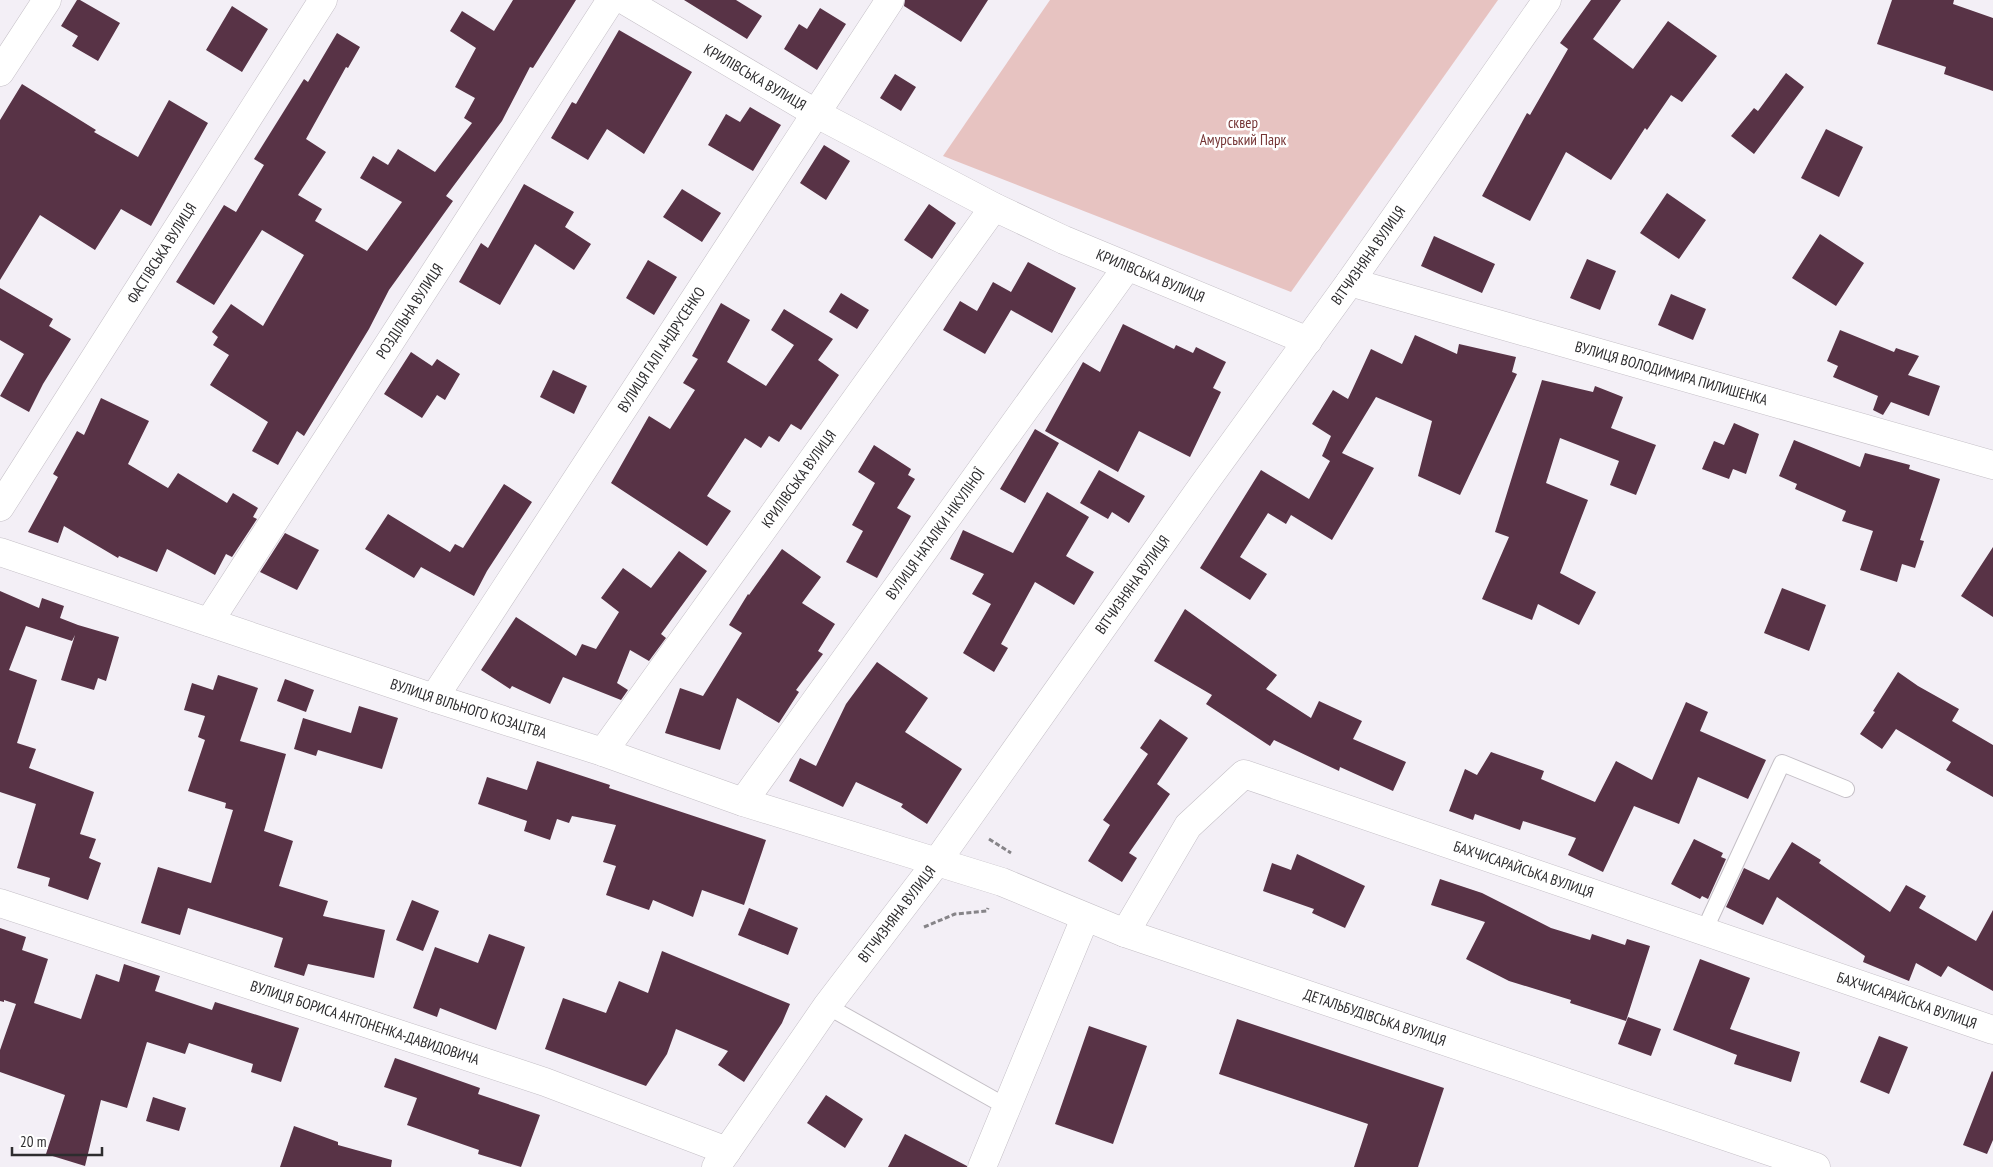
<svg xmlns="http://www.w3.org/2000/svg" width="1993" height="1167" font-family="'PT Sans Narrow',sans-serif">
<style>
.green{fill:#e7c3c1}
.building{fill:#583346}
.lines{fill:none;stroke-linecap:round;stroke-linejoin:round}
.lane-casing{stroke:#c4bfc6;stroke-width:18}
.street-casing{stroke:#c4bfc6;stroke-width:29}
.secondary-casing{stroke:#c4bfc6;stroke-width:29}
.path{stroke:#868488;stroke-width:3;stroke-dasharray:5 2.5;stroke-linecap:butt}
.lane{stroke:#fff;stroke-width:16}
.street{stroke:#fff;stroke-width:28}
.secondary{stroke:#fff;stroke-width:28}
.labels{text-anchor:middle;stroke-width:5;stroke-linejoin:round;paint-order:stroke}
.street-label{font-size:15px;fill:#2d2c2e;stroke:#fff}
.park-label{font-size:15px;fill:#753535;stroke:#fff}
</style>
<rect width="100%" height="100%" fill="#f3eff6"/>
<path class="green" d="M 1050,0 L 1498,0 L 1291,292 L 943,156 Z"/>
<path class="building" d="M 77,0 L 80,0 L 120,23 L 98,61 L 72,46 L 78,36 L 61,26 Z
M 513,0 L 576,0 L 533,68 L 530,67 L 502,121 L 446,196 L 453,201 L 389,290 L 369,329 L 304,436 L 297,431 L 278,465 L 252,451 L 268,422 L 210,385 L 229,355 L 213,345 L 218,337 L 212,332 L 231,304 L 263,326 L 304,255 L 262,230 L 214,305 L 176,282 L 224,205 L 236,212 L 264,165 L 254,159 L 304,79 L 308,82 L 337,33 L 360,47 L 348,68 L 346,67 L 306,139 L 326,152 L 298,195 L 322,209 L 315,221 L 367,251 L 402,202 L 360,178 L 373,156 L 388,165 L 398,149 L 435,172 L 472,123 L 464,118 L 475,98 L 455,87 L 476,48 L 450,31 L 462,11 L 494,31 Z
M 684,0 L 736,0 L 762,16 L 747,39 Z
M 905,0 L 988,0 L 961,42 L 904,6 Z
M 1591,0 L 1621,0 L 1593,39 L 1633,69 L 1668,21 L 1717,56 L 1682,102 L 1671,95 L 1647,130 L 1645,128 L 1611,180 L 1566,152 L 1530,221 L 1482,196 L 1527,113 L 1530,115 L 1568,49 L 1560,43 Z
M 1892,0 L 1954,0 L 1953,4 L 1993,18 L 1993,91 L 1944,74 L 1946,67 L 1877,44 Z
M 232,6 L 268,29 L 242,72 L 206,50 Z
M 820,8 L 846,24 L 817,70 L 784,49 L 799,24 L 807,29 Z
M 619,30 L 692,72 L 644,154 L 607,129 L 588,160 L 551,138 L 572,102 L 576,104 Z
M 1786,73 L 1804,87 L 1754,154 L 1731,136 L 1754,108 L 1758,111 Z
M 895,74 L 916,87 L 901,111 L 880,98 Z
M 22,84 L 96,130 L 94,132 L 138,157 L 169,100 L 208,123 L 151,226 L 121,209 L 95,250 L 40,215 L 0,280 L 0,120 Z
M 750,107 L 781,125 L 753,171 L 708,145 L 726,114 L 740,122 Z
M 1826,129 L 1863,147 L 1839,197 L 1801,178 Z
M 824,145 L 850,161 L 826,200 L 800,183 Z
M 524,184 L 574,212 L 565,227 L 591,244 L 574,270 L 535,244 L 500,305 L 459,282 L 481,243 L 488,248 Z
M 682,189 L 721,213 L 702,242 L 663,217 Z
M 1667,193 L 1706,220 L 1679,259 L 1640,233 Z
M 929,204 L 956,223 L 932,259 L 904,240 Z
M 1820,234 L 1864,263 L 1836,306 L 1792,278 Z
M 1434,236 L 1495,264 L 1482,293 L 1421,266 Z
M 1587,259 L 1616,271 L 1600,310 L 1570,298 Z
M 648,260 L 677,277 L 654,315 L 626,298 Z
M 1028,262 L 1076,288 L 1052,333 L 1011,310 L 985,354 L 943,330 L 960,301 L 977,311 L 993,282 L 1011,292 Z
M 0,288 L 53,319 L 49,326 L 71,339 L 43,384 L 29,412 L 0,396 L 24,354 L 0,340 Z
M 841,293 L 869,310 L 857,329 L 829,312 Z
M 1671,294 L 1706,309 L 1693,340 L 1658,325 Z
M 721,303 L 750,320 L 727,362 L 766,386 L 794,345 L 771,330 L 784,309 L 833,339 L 818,360 L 839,375 L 801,430 L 791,424 L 779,442 L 769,436 L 761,448 L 745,438 L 707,496 L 731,511 L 707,546 L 611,483 L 649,416 L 670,429 L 695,390 L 683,383 L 698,359 L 692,356 Z
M 1123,324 L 1174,349 L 1176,345 L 1193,353 L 1196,347 L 1226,362 L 1213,388 L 1221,392 L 1190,457 L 1139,431 L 1118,472 L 1045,431 L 1083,362 L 1100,372 Z
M 1840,330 L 1894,352 L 1896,348 L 1919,356 L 1908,375 L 1940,386 L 1929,416 L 1891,402 L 1883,415 L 1873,410 L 1878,396 L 1833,377 L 1838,366 L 1827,361 Z
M 1415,335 L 1457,354 L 1459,344 L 1516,357 L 1512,372 L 1517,374 L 1460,495 L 1418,476 L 1432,421 L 1376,397 L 1342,453 L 1374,468 L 1332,540 L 1291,515 L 1286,524 L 1268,513 L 1240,557 L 1267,574 L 1250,600 L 1200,568 L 1261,470 L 1309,499 L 1330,461 L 1322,456 L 1331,436 L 1312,424 L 1333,390 L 1348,399 L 1371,349 L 1402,364 Z
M 411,352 L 432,366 L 437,359 L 460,374 L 445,400 L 437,395 L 422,418 L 384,394 Z
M 553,370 L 587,386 L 574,414 L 540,397 Z
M 1542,380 L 1593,392 L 1595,386 L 1623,397 L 1611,428 L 1656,445 L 1636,495 L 1610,485 L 1619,461 L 1560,438 L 1546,483 L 1588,500 L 1560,573 L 1596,592 L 1579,625 L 1538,604 L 1532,620 L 1482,599 L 1509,537 L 1495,532 Z
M 101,398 L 149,421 L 128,464 L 168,488 L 178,473 L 227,503 L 233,493 L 258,508 L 253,517 L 257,519 L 232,557 L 226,554 L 215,575 L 167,549 L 157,572 L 119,556 L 118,558 L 64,526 L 58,543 L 28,532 L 58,477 L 53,474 L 77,431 L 84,435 Z
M 1734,423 L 1759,434 L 1746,474 L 1733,469 L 1729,479 L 1702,469 L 1714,441 L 1724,445 Z
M 1035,429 L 1059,443 L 1025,503 L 1000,489 Z
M 1794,440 L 1860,467 L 1865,453 L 1910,465 L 1909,469 L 1940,479 L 1920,540 L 1924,541 L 1915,568 L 1902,564 L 1897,582 L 1860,570 L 1873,531 L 1842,521 L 1846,511 L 1795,489 L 1797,484 L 1779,476 Z
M 874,445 L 911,469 L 908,475 L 915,479 L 897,508 L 911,516 L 877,578 L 846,562 L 863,531 L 852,525 L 875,483 L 858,472 Z
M 1099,470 L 1145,496 L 1129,523 L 1112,512 L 1108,519 L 1080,503 Z
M 504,484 L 532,502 L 487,571 L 474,596 L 421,567 L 414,578 L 365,549 L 388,514 L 450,552 L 455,544 L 463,548 Z
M 1047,492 L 1089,517 L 1066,556 L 1094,572 L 1074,605 L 1035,582 L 1001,644 L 1008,648 L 994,672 L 963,653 L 991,604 L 972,594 L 984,574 L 950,559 L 963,530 L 1013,553 Z
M 285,533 L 319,550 L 297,590 L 260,572 Z
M 1993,547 L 1993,617 L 1961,596 Z
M 782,549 L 821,577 L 802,603 L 835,624 L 818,651 L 823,654 L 796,690 L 799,692 L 779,723 L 737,698 L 720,750 L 665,733 L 680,688 L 703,696 L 742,633 L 729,625 L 748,594 L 749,595 Z
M 679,551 L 707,571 L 661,634 L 666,638 L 649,661 L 630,650 L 617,683 L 628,690 L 621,700 L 563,677 L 550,704 L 512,686 L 510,689 L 481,670 L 516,617 L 576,656 L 582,644 L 596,649 L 619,612 L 601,598 L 623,568 L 651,588 Z
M 1782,588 L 1826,605 L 1809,651 L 1764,633 Z
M 0,591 L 39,608 L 42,598 L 64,606 L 60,618 L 78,625 L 119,637 L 106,681 L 98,678 L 94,690 L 61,680 L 75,635 L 72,641 L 26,626 L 9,670 L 37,680 L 17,743 L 36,749 L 29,768 L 94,792 L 80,834 L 96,839 L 89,858 L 101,863 L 88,900 L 48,886 L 50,878 L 17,868 L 36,804 L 0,792 Z
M 1185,609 L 1277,675 L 1266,689 L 1311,718 L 1319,701 L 1362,721 L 1353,739 L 1406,762 L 1393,791 L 1340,767 L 1339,771 L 1274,740 L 1270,746 L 1206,704 L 1212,695 L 1154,661 Z
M 877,662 L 928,698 L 905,732 L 962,769 L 927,824 L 901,807 L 903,804 L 856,782 L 843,807 L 789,781 L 800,758 L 816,766 L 846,704 Z
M 1898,672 L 1918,686 L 1959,709 L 1952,721 L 1993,745 L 1993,797 L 1946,770 L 1951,762 L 1896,729 L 1882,749 L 1860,734 L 1875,712 L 1873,711 Z
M 218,675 L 258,688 L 240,741 L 286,754 L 264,831 L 293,841 L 279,886 L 328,901 L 323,916 L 385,930 L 374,978 L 308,964 L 304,976 L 274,967 L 283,938 L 188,908 L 180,935 L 141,923 L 158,867 L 211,883 L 233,810 L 225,808 L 226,803 L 188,791 L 205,740 L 198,737 L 205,716 L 184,710 L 192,683 L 213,690 Z
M 285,679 L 314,690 L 306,712 L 277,701 Z
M 1686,702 L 1708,712 L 1700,731 L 1766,760 L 1748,799 L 1698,777 L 1679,824 L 1634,806 L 1603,872 L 1568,855 L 1576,838 L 1523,821 L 1520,830 L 1475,814 L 1473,820 L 1449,811 L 1465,769 L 1477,775 L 1491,752 L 1544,771 L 1541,779 L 1595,802 L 1616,761 L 1652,780 Z
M 359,706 L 398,718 L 382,769 L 318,750 L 316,756 L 294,749 L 303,718 L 351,733 Z
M 1160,719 L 1188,738 L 1157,784 L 1170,794 L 1129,853 L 1137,858 L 1122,882 L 1088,861 L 1110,825 L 1103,820 L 1148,754 L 1140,748 Z
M 537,761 L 610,785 L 609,788 L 766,840 L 744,905 L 702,890 L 693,917 L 653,900 L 649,910 L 606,895 L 616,866 L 603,862 L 616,825 L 572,816 L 569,823 L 557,819 L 550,840 L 524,831 L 527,821 L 478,804 L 487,777 L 527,790 Z
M 1694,839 L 1723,853 L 1721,857 L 1726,859 L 1708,899 L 1702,896 L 1700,899 L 1671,884 Z
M 1792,842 L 1821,860 L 1819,863 L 1890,912 L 1906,885 L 1926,896 L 1919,908 L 1976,941 L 1993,910 L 1993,991 L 1948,966 L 1941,977 L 1916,963 L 1909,981 L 1863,962 L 1865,956 L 1777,897 L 1763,925 L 1726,907 L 1744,868 L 1769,880 Z
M 1297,854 L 1365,886 L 1345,928 L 1312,913 L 1314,909 L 1263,891 L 1272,863 L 1291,870 Z
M 1440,879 L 1482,893 L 1551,928 L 1590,940 L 1592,934 L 1625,945 L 1627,939 L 1650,946 L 1626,1021 L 1570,1003 L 1571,1000 L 1509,981 L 1466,959 L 1485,922 L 1431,905 Z
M 412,900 L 439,911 L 423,951 L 396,940 Z
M 749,908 L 798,928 L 788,955 L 738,935 Z
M 0,928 L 26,937 L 22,950 L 48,959 L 34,1003 L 81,1019 L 96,974 L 119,982 L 124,964 L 160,976 L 155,991 L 212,1010 L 215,1002 L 299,1028 L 281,1082 L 251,1072 L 253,1064 L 189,1043 L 185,1054 L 147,1042 L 127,1108 L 101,1100 L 85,1166 L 46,1154 L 65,1095 L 0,1072 L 0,1050 L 16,1004 L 4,1000 L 4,1002 L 0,1001 Z
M 489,934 L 525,947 L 496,1030 L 440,1008 L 437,1017 L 413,1008 L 435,947 L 478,963 Z
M 662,951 L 790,1004 L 782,1023 L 744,1082 L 718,1065 L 728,1051 L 676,1029 L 667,1054 L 646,1086 L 545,1049 L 563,998 L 606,1013 L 619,981 L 648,993 Z
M 1700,959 L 1750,978 L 1730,1029 L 1800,1052 L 1791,1082 L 1734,1064 L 1737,1055 L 1673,1030 Z
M 1628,1017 L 1661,1029 L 1651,1056 L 1618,1044 Z
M 1237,1019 L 1444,1088 L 1418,1167 L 1354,1167 L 1368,1124 L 1219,1074 Z
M 1089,1026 L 1147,1046 L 1113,1144 L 1055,1124 Z
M 1879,1036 L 1908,1047 L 1889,1094 L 1860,1082 Z
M 395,1058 L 480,1088 L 478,1094 L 540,1115 L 521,1167 L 478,1154 L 479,1150 L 407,1125 L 417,1098 L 384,1087 Z
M 1992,1071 L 1993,1072 L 1993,1140 L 1987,1154 L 1963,1145 Z
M 826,1095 L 863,1119 L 845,1148 L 807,1123 Z
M 153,1097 L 186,1108 L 179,1131 L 146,1121 Z
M 294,1126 L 338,1142 L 338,1145 L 392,1160 L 391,1167 L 280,1167 Z
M 905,1134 L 967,1166 L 967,1167 L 888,1167 Z"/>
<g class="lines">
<defs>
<path id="lane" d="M 1704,931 L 1782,763 L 1846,789
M 827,1006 L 1007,1107"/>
<g id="street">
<path id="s1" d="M 624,0 L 817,114 L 994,207 L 1064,240 L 1308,341"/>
<path d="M 0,72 L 47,0"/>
<path id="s2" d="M 1350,282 L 1993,465"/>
<path id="s3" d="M 0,507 L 323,0"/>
<path id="s4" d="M 0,552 L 434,698 L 603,752 L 743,802 L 1002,882 L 1125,933 L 1816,1167"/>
<path id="s5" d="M 209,622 L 611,0"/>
<path id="s6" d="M 434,698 L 890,0"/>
<path id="s7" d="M 603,752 L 994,207"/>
<path id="s8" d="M 743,802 L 1127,267"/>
<path id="s9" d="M 0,903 L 545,1082 L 727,1151"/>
<path id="s10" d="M 1125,933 L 1188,826 L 1244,774 L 1993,1030"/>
<path d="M 982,1167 L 1085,918"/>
</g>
<g id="secondary">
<path id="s11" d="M 716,1167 L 827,1006 L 936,863 L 1203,485 L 1350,282 L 1547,0"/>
</g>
</defs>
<use href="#lane" class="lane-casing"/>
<use href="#street" class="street-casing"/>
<use href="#secondary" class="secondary-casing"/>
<path class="path" d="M 989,839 L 1011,853
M 924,927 L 955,914 L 987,911 L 988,908"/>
<use href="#lane" class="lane"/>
<use href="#street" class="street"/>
<use href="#secondary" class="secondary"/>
</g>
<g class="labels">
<g class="street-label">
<text dy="5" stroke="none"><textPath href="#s1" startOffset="152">КРИЛІВСЬКА ВУЛИЦЯ</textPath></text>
<text dy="5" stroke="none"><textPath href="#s3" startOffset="301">ФАСТІВСЬКА ВУЛИЦЯ</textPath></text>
<text dy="5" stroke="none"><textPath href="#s11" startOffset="1121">ВІТЧИЗНЯНА ВУЛИЦЯ</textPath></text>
<text dy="5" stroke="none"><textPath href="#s1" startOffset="595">КРИЛІВСЬКА ВУЛИЦЯ</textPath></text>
<text dy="5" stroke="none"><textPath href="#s5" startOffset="370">РОЗДІЛЬНА ВУЛИЦЯ</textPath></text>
<text dy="5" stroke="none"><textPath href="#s6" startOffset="416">ВУЛИЦЯ ГАЛІ АНДРУСЕНКО</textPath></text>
<text dy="5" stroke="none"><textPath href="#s2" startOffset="334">ВУЛИЦЯ ВОЛОДИМИРА ПИЛИШЕНКА</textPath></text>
<text dy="5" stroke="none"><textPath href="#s7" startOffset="336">КРИЛІВСЬКА ВУЛИЦЯ</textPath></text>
<text dy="5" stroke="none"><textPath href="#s8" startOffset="330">ВУЛИЦЯ НАТАЛКИ НІКУЛІНОЇ</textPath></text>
<text dy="5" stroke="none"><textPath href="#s11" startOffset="716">ВІТЧИЗНЯНА ВУЛИЦЯ</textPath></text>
<text dy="5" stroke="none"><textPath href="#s4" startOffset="494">ВУЛИЦЯ ВІЛЬНОГО КОЗАЦТВА</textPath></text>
<text dy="5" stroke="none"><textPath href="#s10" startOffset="496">БАХЧИСАРАЙСЬКА ВУЛИЦЯ</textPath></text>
<text dy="5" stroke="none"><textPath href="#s11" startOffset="311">ВІТЧИЗНЯНА ВУЛИЦЯ</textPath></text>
<text dy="5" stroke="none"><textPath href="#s10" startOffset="901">БАХЧИСАРАЙСЬКА ВУЛИЦЯ</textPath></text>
<text dy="5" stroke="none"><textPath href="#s4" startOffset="1452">ДЕТАЛЬБУДІВСЬКА ВУЛИЦЯ</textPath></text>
<text dy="5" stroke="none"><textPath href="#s9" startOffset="384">ВУЛИЦЯ БОРИСА АНТОНЕНКА-ДАВИДОВИЧА</textPath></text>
</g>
<g class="park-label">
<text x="1243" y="128">сквер<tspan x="1243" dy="17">Амурський Парк</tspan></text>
</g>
</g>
<path d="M12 1147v8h90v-8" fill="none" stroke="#2d2c2e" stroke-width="2.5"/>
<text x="20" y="1147" font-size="15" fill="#2d2c2e" stroke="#ffffff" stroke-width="4" paint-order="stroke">20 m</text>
</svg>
